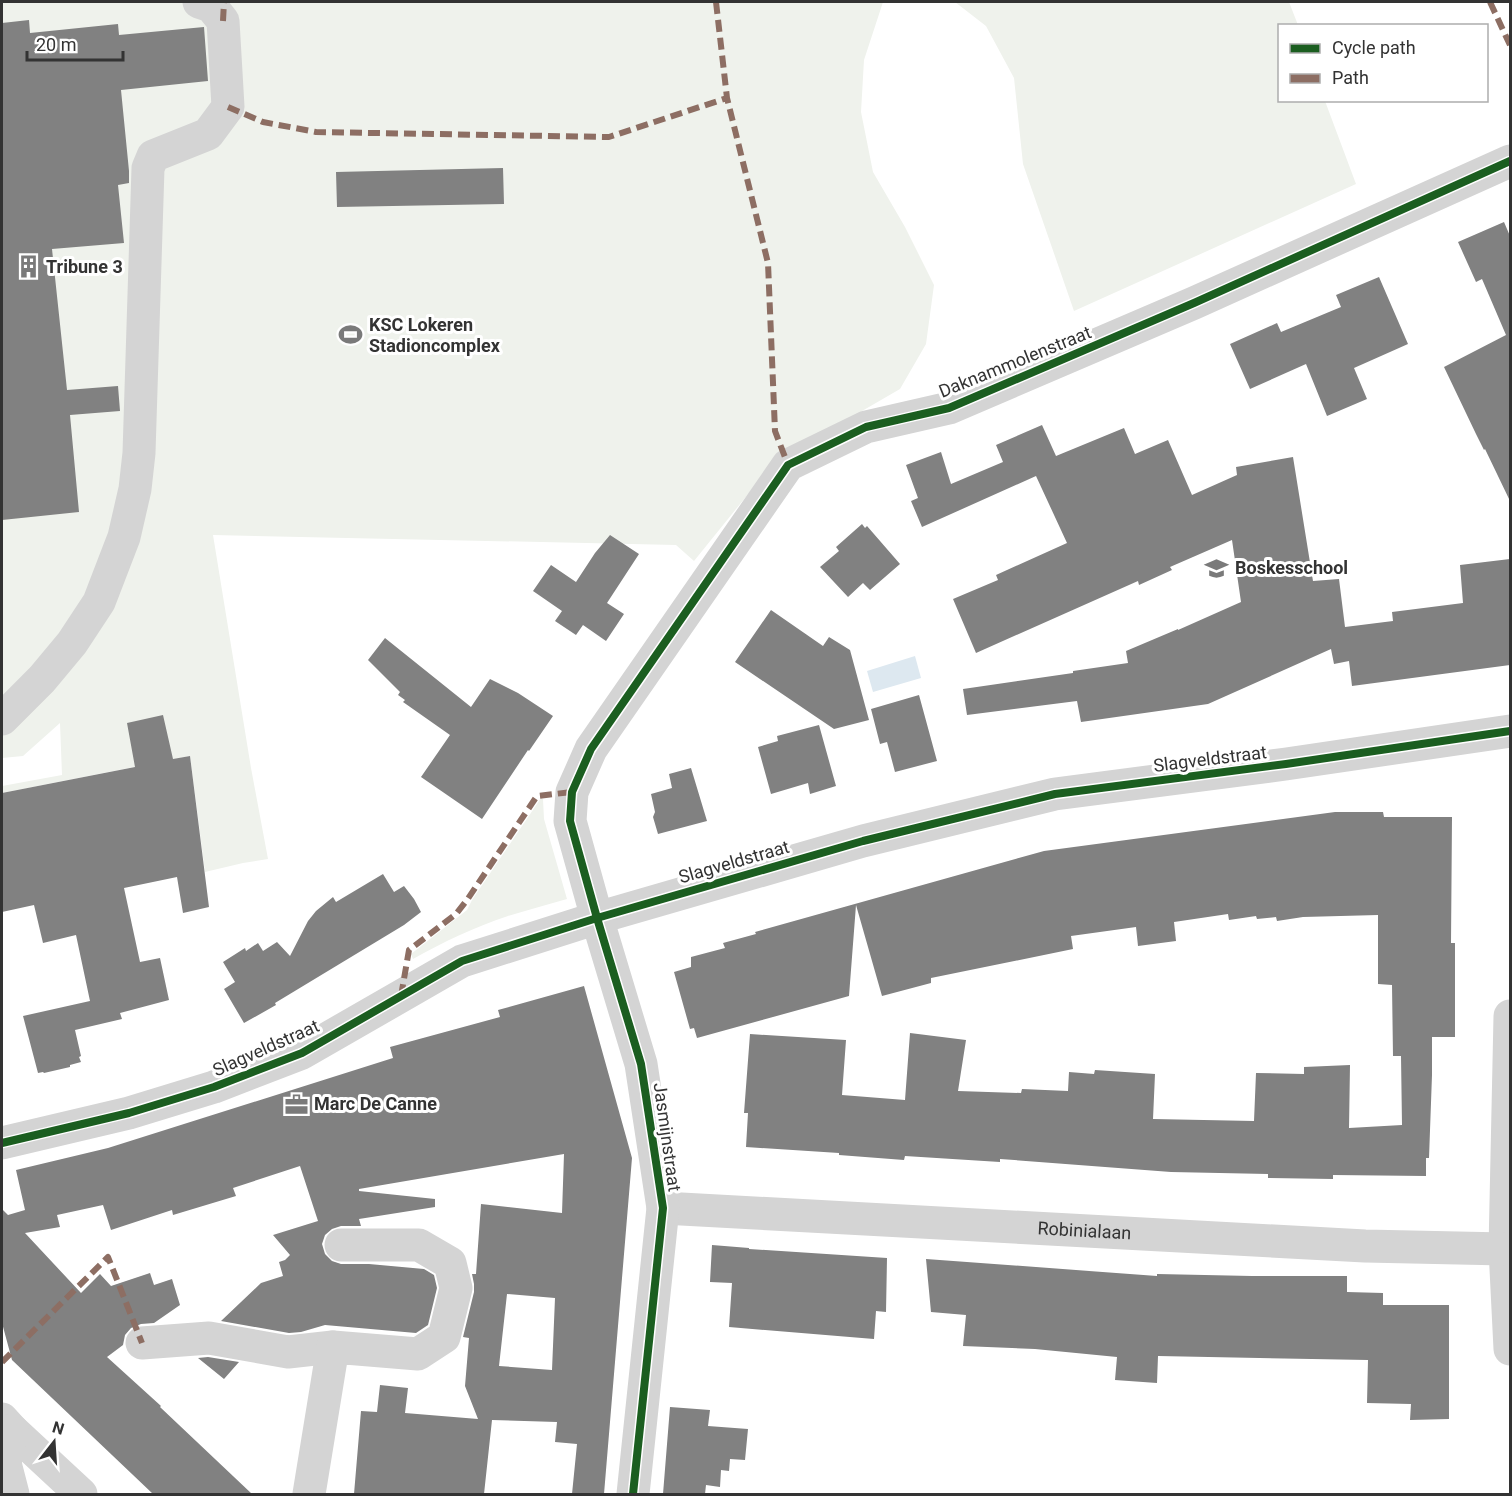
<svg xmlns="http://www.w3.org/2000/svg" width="1512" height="1496" font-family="Roboto,sans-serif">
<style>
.green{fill:#eff2ec}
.water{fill:#dde8f0}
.building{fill:#818181;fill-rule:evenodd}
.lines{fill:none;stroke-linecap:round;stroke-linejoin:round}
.minor{stroke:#d4d4d4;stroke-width:33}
.quiet{stroke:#8d6e63;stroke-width:6;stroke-dasharray:12 6;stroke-linecap:butt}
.cycleway-casing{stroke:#fff;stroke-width:11}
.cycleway{stroke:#1b5e20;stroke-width:8}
.labels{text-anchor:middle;stroke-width:6;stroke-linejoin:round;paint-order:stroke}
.poi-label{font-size:18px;font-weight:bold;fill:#333;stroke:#fff;text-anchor:start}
.street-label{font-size:18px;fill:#333;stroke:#fff}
</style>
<rect width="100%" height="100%" fill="#fff"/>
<path class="green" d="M 2,2 L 883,2 L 864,60 L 861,112 L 873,172 L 905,227 L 934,285 L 926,344 L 900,389 L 774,462 L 694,561 L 676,545 L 213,535 L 251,768 L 268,859 L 243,863 L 205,872 L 190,756 L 2,793 L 2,786 L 62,775 L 60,723 L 23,756 L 2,758 Z
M 955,2 L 1289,2 L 1298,25 L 1280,26 L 1280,100 L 1325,101 L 1356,184 L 1074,311 L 1023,164 L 1014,78 L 986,26 Z
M 541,798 L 543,799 L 544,819 L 567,899 C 547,905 527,910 508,916 C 475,927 443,942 413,959 L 411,954 L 467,910 L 472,900 Z"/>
<path class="water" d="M 915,656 L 921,678 L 873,692 L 867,671 Z"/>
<path class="building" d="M 29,20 L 30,33 L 118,24 L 119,35 L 204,27 L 208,81 L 121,90 L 129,171 L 129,183 L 118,185 L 124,243 L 52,249 L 67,390 L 118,386 L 120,411 L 70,415 L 79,512 L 2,520 L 2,23 Z
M 503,168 L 504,204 L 337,207 L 336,172 Z
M 1504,222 L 1510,236 L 1510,501 L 1485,449 L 1484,450 L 1476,434 L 1444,367 L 1506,335 L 1482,279 L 1476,282 L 1458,242 Z
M 1379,277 L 1408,344 L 1354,368 L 1367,399 L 1327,416 L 1306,364 L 1250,389 L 1230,344 L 1277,323 L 1281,332 L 1341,307 L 1336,295 Z
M 1042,425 L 1056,456 L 1124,428 L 1135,454 L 1168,440 L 1192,495 L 1237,475 L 1236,467 L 1293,457 L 1313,581 L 1339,579 L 1345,627 L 1393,621 L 1392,612 L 1463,603 L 1460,565 L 1510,559 L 1510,665 L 1352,686 L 1349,661 L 1334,664 L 1331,649 L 1208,704 L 1081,722 L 1077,701 L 967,715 L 963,689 L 1073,673 L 1073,671 L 1128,663 L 1126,651 L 1178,629 L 1178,630 L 1241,602 L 1232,540 L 1170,567 L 1172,570 L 1139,585 L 1138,581 L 976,653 L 953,599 L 998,580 L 996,575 L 1067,543 L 1036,476 L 922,527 L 911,501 L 918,498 L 906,465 L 941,452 L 951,484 L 1003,462 L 996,445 Z
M 862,524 L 865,528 L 867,526 L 900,564 L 870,590 L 863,583 L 848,597 L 820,567 L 839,551 L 836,547 Z
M 610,535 L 639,554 L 607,603 L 624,614 L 606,641 L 583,625 L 576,635 L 555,621 L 562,611 L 533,591 L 551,565 L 576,582 L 595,553 Z
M 771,610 L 823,646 L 829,637 L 850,650 L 869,720 L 834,729 L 735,662 Z
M 385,638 L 471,707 L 490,679 L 518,693 L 553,716 L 529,751 L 528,750 L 482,819 L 421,777 L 450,735 L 403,702 L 405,700 L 398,695 L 400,692 L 368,660 Z
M 919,695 L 937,761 L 895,772 L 887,742 L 880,744 L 871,709 Z
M 163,715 L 173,759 L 190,756 L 209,907 L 183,913 L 177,877 L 124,888 L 140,962 L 160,958 L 169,1000 L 120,1013 L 122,1019 L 75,1030 L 81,1056 L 79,1057 L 81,1062 L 70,1065 L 70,1067 L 44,1073 L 43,1072 L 38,1073 L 23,1016 L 90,1001 L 76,935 L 43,943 L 34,905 L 2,912 L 2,793 L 135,767 L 127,723 Z
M 819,725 L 836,786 L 810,794 L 808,783 L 771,794 L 758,747 L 778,741 L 777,736 Z
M 691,768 L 707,821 L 658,834 L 653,817 L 655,812 L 651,794 L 672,788 L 669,774 Z
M 1335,812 L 1383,812 L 1384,817 L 1452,817 L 1451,943 L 1455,943 L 1455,1037 L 1432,1037 L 1432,1075 L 1429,1158 L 1426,1158 L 1426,1176 L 1333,1175 L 1333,1179 L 1268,1178 L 1268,1174 L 1171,1172 L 1000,1159 L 1000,1162 L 905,1156 L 904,1160 L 839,1155 L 839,1153 L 746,1147 L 748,1113 L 744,1113 L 750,1034 L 846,1040 L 842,1095 L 905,1100 L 910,1033 L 966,1040 L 958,1091 L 1021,1093 L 1022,1089 L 1068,1091 L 1069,1072 L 1094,1074 L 1095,1070 L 1155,1074 L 1153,1119 L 1254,1121 L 1256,1073 L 1304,1074 L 1304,1067 L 1350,1065 L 1349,1128 L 1402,1125 L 1401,1056 L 1393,1056 L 1392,985 L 1378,984 L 1378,915 L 1303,917 L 1277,921 L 1276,917 L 1257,919 L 1256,916 L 1229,920 L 1228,914 L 1174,922 L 1176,941 L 1138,946 L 1136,927 L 1071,936 L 1073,949 L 931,978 L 931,983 L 882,996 L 856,905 L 849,996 L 697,1038 L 694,1028 L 690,1029 L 674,972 L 691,967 L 691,957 L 725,948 L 723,943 L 756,934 L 755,932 L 1044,851 Z
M 383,874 L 394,892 L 404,886 L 414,899 L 421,912 L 404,925 L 275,1003 L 276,1005 L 244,1023 L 224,989 L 235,982 L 223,962 L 245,948 L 246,951 L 258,943 L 263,951 L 277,942 L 290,956 L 308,921 L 316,911 L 333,897 L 336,902 Z
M 584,986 L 632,1158 L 604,1494 L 572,1494 L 577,1444 L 555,1442 L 557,1422 L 492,1420 L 484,1494 L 354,1494 L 361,1411 L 377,1412 L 380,1385 L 408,1388 L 405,1413 L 478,1419 L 465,1386 L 469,1338 L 463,1337 L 474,1292 L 474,1284 L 472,1274 L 476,1274 L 481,1204 L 562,1213 L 564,1154 L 359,1189 L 359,1191 L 435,1199 L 435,1207 L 359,1219 L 361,1226 L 341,1226 L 332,1229 L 325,1235 L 322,1244 L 325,1254 L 332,1261 L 341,1264 L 369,1264 L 424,1269 L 434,1275 L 437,1288 L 428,1325 L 416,1333 L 325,1325 L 301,1332 L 289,1333 L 221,1321 L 261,1283 L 283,1276 L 279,1262 L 285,1260 L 290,1255 L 273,1235 L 318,1221 L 300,1166 L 233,1188 L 236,1196 L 173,1215 L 172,1210 L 111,1230 L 103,1205 L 57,1215 L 60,1227 L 25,1233 L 81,1293 L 100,1274 L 111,1286 L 150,1273 L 154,1285 L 172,1279 L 180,1305 L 154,1323 L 141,1324 L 131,1328 L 125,1335 L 123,1345 L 107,1357 L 161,1406 L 160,1407 L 252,1494 L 153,1494 L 12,1360 L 2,1323 L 2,1209 L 8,1215 L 25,1210 L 16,1170 L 108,1148 L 393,1058 L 390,1047 L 500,1017 L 498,1010 ZM 507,1294 L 555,1298 L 552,1370 L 499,1366 Z
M 712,1245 L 749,1248 L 749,1249 L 887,1258 L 886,1312 L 876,1311 L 874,1339 L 729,1327 L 732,1283 L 710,1282 Z
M 926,1259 L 1157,1276 L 1157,1274 L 1252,1276 L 1347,1276 L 1347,1292 L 1383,1293 L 1383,1305 L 1449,1305 L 1449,1419 L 1410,1420 L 1411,1404 L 1367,1403 L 1368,1360 L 1158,1356 L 1157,1383 L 1115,1380 L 1117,1357 L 1035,1349 L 963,1346 L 966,1315 L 931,1312 Z
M 208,1357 L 239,1362 L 224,1379 L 198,1358 Z
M 670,1407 L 710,1410 L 708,1426 L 748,1429 L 745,1460 L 730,1459 L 729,1471 L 721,1470 L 720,1487 L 706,1485 L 705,1494 L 663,1494 Z"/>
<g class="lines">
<g class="minor">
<path d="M 2,719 L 42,679 L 72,643 L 99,602 L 124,537 L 135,489 L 139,453 L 148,168 L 153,156 L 208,134 L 228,107 L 223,21 L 211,6 L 199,2"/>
<path d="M 1510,1016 L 1505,1249 L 1510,1349"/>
<path d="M 2,1143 L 129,1113 L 214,1087 L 302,1053 L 462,961 L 597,918 L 863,841 L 1055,794 L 1286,764 L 1510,731"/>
<path id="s1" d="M 663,1208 L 1365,1246 L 1505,1249"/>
<path d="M 142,1343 L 209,1338 L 288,1352 L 333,1347"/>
<path d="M 2,1419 L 12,1430 L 81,1494"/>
<path d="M 12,1430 L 5,1463 L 13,1494"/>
<path d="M 309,1494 L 333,1347 L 418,1354 L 444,1337 L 456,1288 L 450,1263 L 419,1245 L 341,1245"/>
<path d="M 633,1494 L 663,1208 L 641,1064 L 597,918 L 570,821 L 572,792 L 591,749 L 788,465 L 866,427 L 949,408 L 1194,303 L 1510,161"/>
</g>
<path class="quiet" d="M 716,2 L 727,98 L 768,263 L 775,431 L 788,465
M 1490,2 L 1510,45
M 223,21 L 224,2
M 228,107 L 263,122 L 316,132 L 609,137 L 727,98
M 401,996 L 409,950 L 456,914 L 467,900 L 537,796 L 572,792
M 2,1362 L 108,1257 L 142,1343"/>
<defs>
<path id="cycleway" d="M 2,1143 L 129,1113 L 214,1087 L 302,1053 L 462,961 L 597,918 L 863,841 L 1055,794 L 1286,764 L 1510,731
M 633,1494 L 663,1208 L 641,1064 L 597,918 L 570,821 L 572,792 L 591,749 L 788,465 L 866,427 L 949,408 L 1194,303 L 1510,161"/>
</defs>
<use href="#cycleway" class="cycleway-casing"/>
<use href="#cycleway" class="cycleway"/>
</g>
<defs>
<symbol id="building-bare" viewBox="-9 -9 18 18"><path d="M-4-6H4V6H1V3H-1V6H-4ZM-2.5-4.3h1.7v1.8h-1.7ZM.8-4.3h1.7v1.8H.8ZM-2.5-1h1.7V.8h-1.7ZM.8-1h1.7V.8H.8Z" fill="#7a7a7a" stroke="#fff" stroke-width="2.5" paint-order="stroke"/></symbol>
<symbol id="stadium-bare" viewBox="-9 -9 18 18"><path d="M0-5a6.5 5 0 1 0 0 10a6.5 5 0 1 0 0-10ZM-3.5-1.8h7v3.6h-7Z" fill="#7a7a7a" stroke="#fff" stroke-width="2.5" paint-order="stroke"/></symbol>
<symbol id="school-bare" viewBox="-9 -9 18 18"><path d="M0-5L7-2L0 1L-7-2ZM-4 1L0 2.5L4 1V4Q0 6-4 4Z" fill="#7a7a7a" stroke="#fff" stroke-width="2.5" paint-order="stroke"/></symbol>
<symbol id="office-bare" viewBox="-9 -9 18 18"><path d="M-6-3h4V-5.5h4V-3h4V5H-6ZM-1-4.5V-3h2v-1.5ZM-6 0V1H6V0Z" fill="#7a7a7a" stroke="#fff" stroke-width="2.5" paint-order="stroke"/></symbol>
</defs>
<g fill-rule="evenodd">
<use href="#building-bare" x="12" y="250" width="33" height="33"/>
<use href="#stadium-bare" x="334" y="318" width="33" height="33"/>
<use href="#school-bare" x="1200" y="552" width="33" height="33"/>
<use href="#office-bare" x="280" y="1088" width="33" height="33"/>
</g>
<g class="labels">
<g class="poi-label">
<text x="46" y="273">Tribune 3</text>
<text x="369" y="331">KSC Lokeren<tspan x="369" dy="21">Stadioncomplex</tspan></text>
<text x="1235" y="574">Boskesschool</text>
<text x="314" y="1110">Marc De Canne</text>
</g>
<g class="street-label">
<text transform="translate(1015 362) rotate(-22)" y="6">Daknammolenstraat</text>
<text transform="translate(1210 759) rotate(-7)" y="6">Slagveldstraat</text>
<text transform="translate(734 862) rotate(-16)" y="6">Slagveldstraat</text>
<text transform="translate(266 1048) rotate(-24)" y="6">Slagveldstraat</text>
<text transform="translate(667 1137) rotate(82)" y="6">Jasmijnstraat</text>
<text dy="6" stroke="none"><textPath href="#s1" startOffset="422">Robinialaan</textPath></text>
</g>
</g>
<rect width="1512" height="1496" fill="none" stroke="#333333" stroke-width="6"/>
<rect x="1278" y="24" width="210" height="78" fill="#ffffff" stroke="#adadad" stroke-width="1.5"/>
<rect x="1290" y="44" width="30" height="9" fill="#1b5e20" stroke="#adadad" stroke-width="1.5"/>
<text x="1332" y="54" font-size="18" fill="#333333">Cycle path</text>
<rect x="1290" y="74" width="30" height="9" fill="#8d6e63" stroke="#adadad" stroke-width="1.5"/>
<text x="1332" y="84" font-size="18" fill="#333333">Path</text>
<g transform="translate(54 1442) rotate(17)" stroke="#ffffff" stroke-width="4.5" paint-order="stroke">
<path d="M0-4.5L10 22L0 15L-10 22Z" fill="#333333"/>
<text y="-9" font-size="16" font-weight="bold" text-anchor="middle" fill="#333333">N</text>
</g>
<path d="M27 51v9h96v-9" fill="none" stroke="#333333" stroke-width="3"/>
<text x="36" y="51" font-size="18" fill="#333333" stroke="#ffffff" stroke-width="4.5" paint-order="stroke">20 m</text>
</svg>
